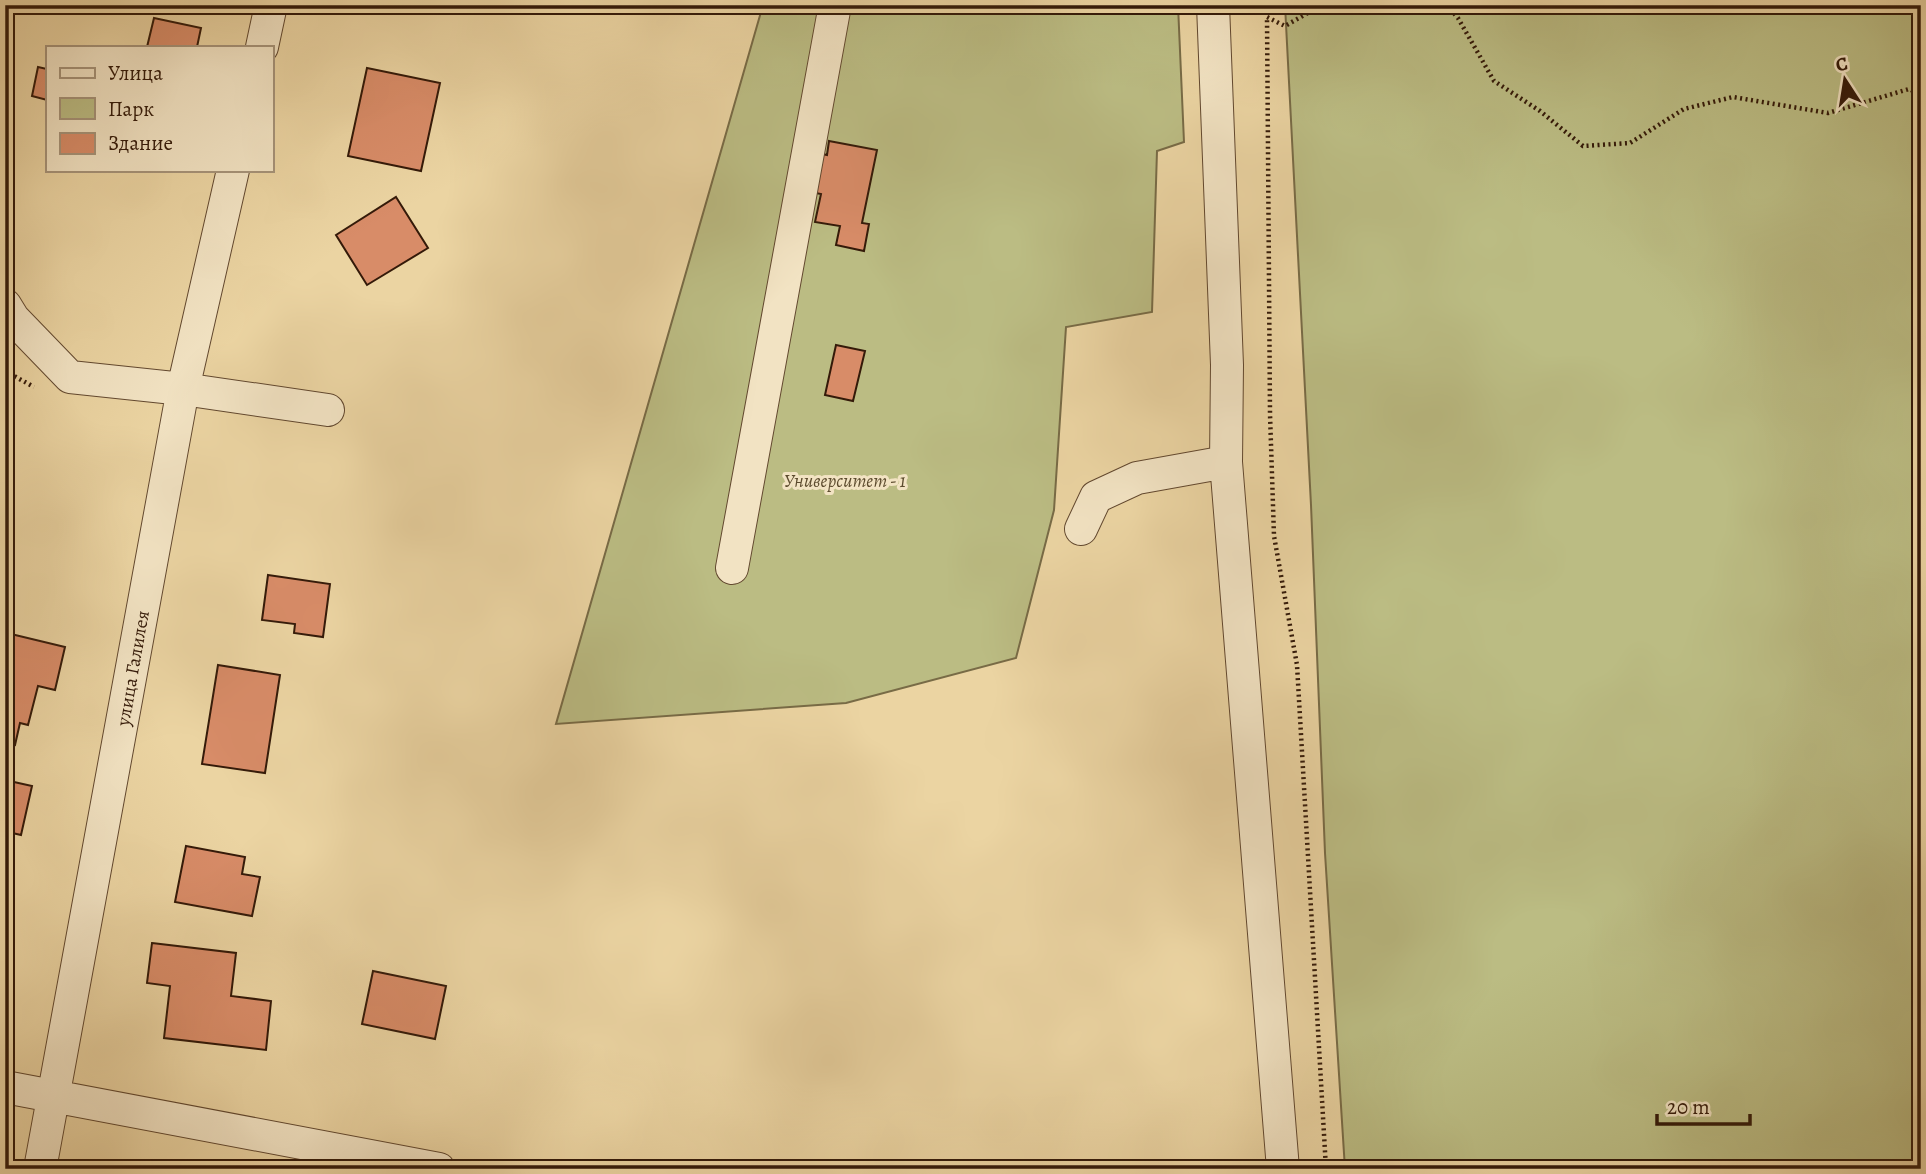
<svg xmlns="http://www.w3.org/2000/svg" width="1926" height="1174" font-family="Alegreya,serif">
<style>
.green{fill:#bbbc83;stroke:#786b46;stroke-width:2}
.building{fill:#d88c68;stroke:#341a09;stroke-width:2}
.lines{fill:none;stroke-linecap:round;stroke-linejoin:round}
.minor-casing{stroke:#62482f;stroke-width:34}
.path{stroke:#341a09;stroke-width:4.5;stroke-dasharray:2 3.5;stroke-linecap:butt}
.minor{stroke:#f2e3c3;stroke-width:32}
.labels{text-anchor:middle;stroke-width:6;stroke-linejoin:round;paint-order:stroke}
.park-label{font-size:19px;font-style:italic;fill:#5c4b2e;stroke:#f2e3c3}
.street-label{font-size:19px;fill:#341a09;stroke:#f2e3c3}
</style>
<rect width="100%" height="100%" fill="#ebd4a2"/>
<filter id="stains"><feTurbulence type="fractalNoise" baseFrequency=".00286" numOctaves="4"/><feColorMatrix values="0 0 0 0 .2 0 0 0 0 .09 0 0 0 0 .02 0 0 0 .5 -.17"/></filter>
<radialGradient id="worn" r=".72"><stop offset=".6" stop-color="#630" stop-opacity="0"/><stop offset="1" stop-color="#630" stop-opacity=".3"/></radialGradient>
<path class="green" d="M 763,5 L 1178,5 L 1184,142 L 1157,151 L 1152,312 L 1066,327 L 1054,510 L 1016,658 L 846,703 L 556,724 Z
M 1285,5 L 1921,5 L 1921,1169 L 1345,1169 L 1325,853 L 1311,505 Z"/>
<path class="building" d="M 154,18 L 201,28 L 197,47 L 147,47 Z
M 38,67 L 47,69 L 47,100 L 32,96 Z
M 367,68 L 440,83 L 421,171 L 348,156 Z
M 829,141 L 877,150 L 862,223 L 869,224 L 864,251 L 836,245 L 840,226 L 815,222 L 821,194 L 805,191 L 813,152 L 827,155 Z
M 396,197 L 428,248 L 367,285 L 336,235 Z
M 836,345 L 865,351 L 853,401 L 825,395 Z
M 268,575 L 330,584 L 323,637 L 294,633 L 295,624 L 262,620 Z
M 11,634 L 65,647 L 55,690 L 38,686 L 28,725 L 20,723 L 15,745 L 5,743 L 5,652 Z
M 218,665 L 280,675 L 265,773 L 202,764 Z
M 5,780 L 32,786 L 21,835 L 8,832 L 5,844 Z
M 186,846 L 245,857 L 242,874 L 260,877 L 252,916 L 175,902 Z
M 152,943 L 236,953 L 231,996 L 271,1001 L 266,1050 L 164,1038 L 170,986 L 147,983 Z
M 373,971 L 446,986 L 435,1039 L 362,1024 Z"/>
<g class="lines">
<defs>
<path id="minor" d="M 1213,5 L 1227,365 L 1226,462 L 1283,1169
M 262,47 L 271,5
M 5,305 L 13,318 L 70,377 L 183,389 L 328,410
M 1081,529 L 1096,497 L 1137,478 L 1226,462
M 732,568 L 835,5
M 5,1087 L 439,1169
M 40,1169 L 183,389 L 233,170"/>
</defs>
<use href="#minor" class="minor-casing"/>
<path class="path" d="M 1322,5 L 1285,26 L 1267,17 L 1270,414 L 1274,536 L 1297,665 L 1326,1169
M 1447,5 L 1458,18 L 1494,81 L 1540,111 L 1583,146 L 1630,143 L 1684,109 L 1733,97 L 1828,113 L 1909,89 L 1921,95
M 5,371 L 34,387"/>
<use href="#minor" class="minor"/>
</g>
<g class="labels">
<g class="park-label">
<text x="845" y="487">Университет - 1</text>
</g>
<g class="street-label">
<text transform="translate(132 668) rotate(-80)" y="7">улица Галилея</text>
</g>
</g>
<rect width="1926" height="1174" fill="none" stroke="#ebd4a2" stroke-width="28"/>
<rect x="7" y="7" width="1912" height="1160" fill="none" stroke="#341a09" stroke-width="3.5"/>
<rect x="14" y="14" width="1898" height="1146" fill="none" stroke="#341a09" stroke-width="2"/>
<rect x="46" y="46" width="228" height="126" fill="#f2e3c3" stroke="#a69379" stroke-width="2"/>
<rect x="60" y="68" width="35" height="10" fill="#f2e3c3" stroke="#a69379" stroke-width="2"/>
<text x="108" y="80" font-size="21" fill="#341a09">Улица</text>
<rect x="60" y="98" width="35" height="21" fill="#bbbc83" stroke="#a69379" stroke-width="2"/>
<text x="108" y="116" font-size="21" fill="#341a09">Парк</text>
<rect x="60" y="133" width="35" height="21" fill="#d88c68" stroke="#a69379" stroke-width="2"/>
<text x="108" y="150" font-size="21" fill="#341a09">Здание</text>
<g transform="translate(1845 80) rotate(348)" stroke="#f2e3c3" stroke-width="5" paint-order="stroke">
<path d="M0-5L12 26L0 18L-12 26Z" fill="#341a09"/>
<text y="-10" font-size="19" font-weight="bold" text-anchor="middle" fill="#341a09">С</text>
</g>
<path d="M1657 1114v10h93v-10" fill="none" stroke="#341a09" stroke-width="3.5"/>
<text x="1667" y="1114" font-size="21" fill="#341a09" stroke="#f2e3c3" stroke-width="5" paint-order="stroke">20 m</text>
<rect width="100%" height="100%" filter="url(#stains)"/>
<rect width="100%" height="100%" fill="url(#worn)"/>
</svg>
